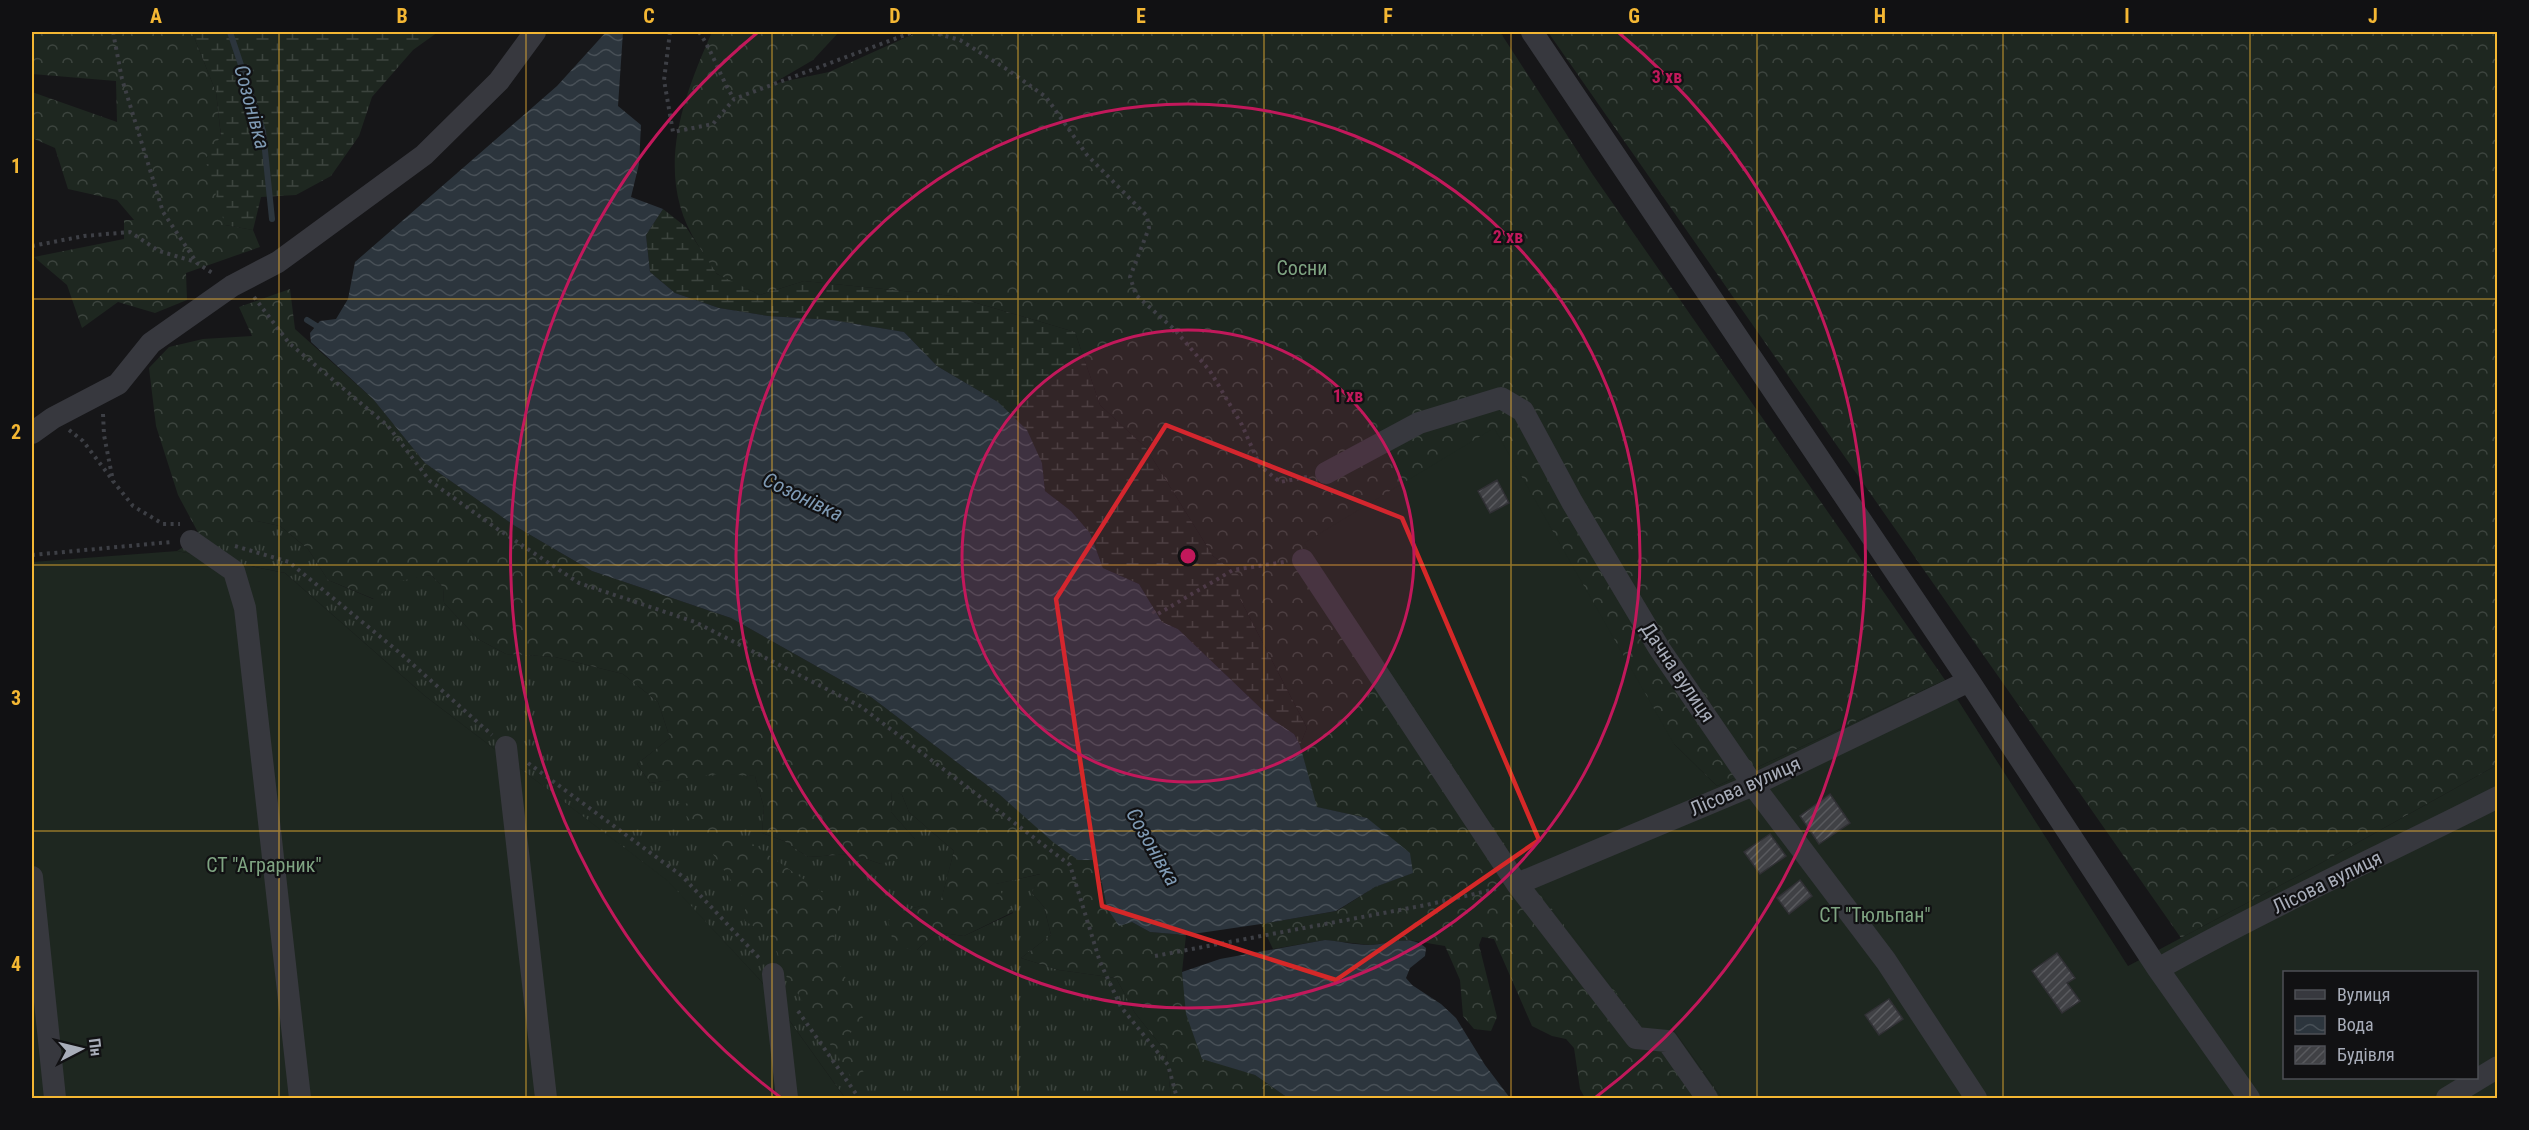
<svg xmlns="http://www.w3.org/2000/svg" width="2529" height="1130" font-family="'Roboto Condensed',sans-serif">
<style>
.grass{fill:url(#grass-tufts)}
.forest{fill:url(#forest-crowns)}
.wetland{fill:url(#wetland-marsh)}
.garden{fill:#1e2720;fill-rule:evenodd}
.water{fill:url(#water-waves)}
.lines{fill:none;stroke-linecap:round;stroke-linejoin:round}
.stream{stroke:#2c353d;stroke-width:6}
.building{fill:url(#building-hatch);stroke:#303034;stroke-width:1.5}
.path{stroke:#3d3f45;stroke-width:4;stroke-dasharray:3 4.5;stroke-linecap:butt}
.minor{stroke:#37383e;stroke-width:22}
.marked{fill:none;stroke:#d62828;stroke-width:4.5;stroke-linejoin:round}
.grid{fill:none;stroke:#f4b733;stroke-width:1.5;stroke-opacity:0.55}
.ring{fill:none;stroke:#c2185b;stroke-width:3}
.labels{text-anchor:middle;stroke-width:4.5;stroke-linejoin:round;paint-order:stroke}
.park-label{font-size:20px;fill:#7fa482;stroke:#111113}
.street-label{font-size:20px;fill:#a8adb9;stroke:#111113}
.water-label{font-size:21px;font-style:italic;fill:#7f9ab4;stroke:#111113}
.centre{fill:#c2185b;stroke:#111113;stroke-width:3}
.ring-label{font-size:18px;text-anchor:middle;font-weight:bold;fill:#c2185b;stroke:#111113;stroke-width:4.5;stroke-linejoin:round;paint-order:stroke}
.neatline{fill:none;stroke:#f4b733;stroke-width:2}
.grid-label{font-size:20px;text-anchor:middle;font-weight:bold;fill:#f4b733}
</style>
<defs>
<pattern id="grass-tufts" width="24" height="20" patternUnits="userSpaceOnUse" patternTransform="scale(1.5)"><rect width="24" height="20" fill="#1e2720"/><path d="M3 7l-1-3M5 7V3M7 7l1-3M15 17l-1-3M17 17v-4M19 17l1-3" fill="none" stroke="#3c443e"/></pattern>
<pattern id="forest-crowns" width="20" height="18" patternUnits="userSpaceOnUse" patternTransform="scale(1.5)"><rect width="20" height="18" fill="#1e2720"/><path d="M2 6a3 3 0 1 1 6 0M12 15a3 3 0 1 1 6 0" fill="none" stroke="#3c443e"/></pattern>
<pattern id="wetland-marsh" width="20" height="14" patternUnits="userSpaceOnUse" patternTransform="scale(1.5)"><rect width="20" height="14" fill="#1e2720"/><path d="M1 5h8M5 5V1M11 12h8M15 12V8" fill="none" stroke="#3c443e"/></pattern>
<pattern id="water-waves" width="16" height="10" patternUnits="userSpaceOnUse" patternTransform="scale(1.5)"><rect width="16" height="10" fill="#2c353d"/><path d="M0 5q4-4 8 0t8 0" fill="none" stroke="#485057"/></pattern>
<pattern id="building-hatch" width="6" height="6" patternUnits="userSpaceOnUse" patternTransform="scale(1.5)"><rect width="6" height="6" fill="#404145"/><path d="M-1 1l2-2M0 6l6-6M5 7l2-2" fill="none" stroke="#595a5e"/></pattern>
</defs>
<rect width="100%" height="100%" fill="#161618"/>
<path class="grass" d="M 257,521 L 280,526 L 308,549 L 328,580 L 373,599 L 400,580 L 431,575 L 443,587 L 444,603 L 478,639 L 506,654 L 555,657 L 623,674 L 658,702 L 670,738 L 637,764 L 650,783 L 718,773 L 755,776 L 764,808 L 762,833 L 784,841 L 808,857 L 852,854 L 881,864 L 915,839 L 891,812 L 892,790 L 902,795 L 909,812 L 954,851 L 941,901 L 913,908 L 917,950 L 936,932 L 964,936 L 1013,913 L 995,884 L 1041,874 L 1032,893 L 1044,907 L 1051,935 L 1021,958 L 1059,970 L 1116,978 L 1135,1013 L 1166,1052 L 1171,1098 L 845,1098 L 761,981 L 667,881 L 425,696 L 285,573 L 177,551 L 200,536 Z"/>
<path class="forest" d="M 32,32 L 192,32 L 216,92 L 221,137 L 225,225 L 253,230 L 260,247 L 186,273 L 187,300 L 155,313 L 118,302 L 82,328 L 67,285 L 34,257 L 124,239 L 124,220 L 134,220 L 117,200 L 68,189 L 55,148 L 32,138 L 32,92 L 117,122 L 116,81 L 32,74 Z
M 712,32 L 839,32 L 813,60 L 772,84 L 829,72 L 918,32 L 1500,32 L 1593,175 L 1945,680 L 1717,786 L 1674,744 L 1670,1025 L 1722,1098 L 1585,1098 L 1580,1089 L 1574,1048 L 1566,1039 L 1552,1036 L 1532,1026 L 1494,939 L 1482,937 L 1479,945 L 1497,1017 L 1491,1031 L 1474,1029 L 1463,1016 L 1460,980 L 1445,946 L 1409,940 L 1370,945 L 1325,940 L 1273,949 L 1261,924 L 1337,911 L 1375,887 L 1412,873 L 1367,818 L 1316,807 L 1300,745 L 1307,728 L 1240,599 L 1240,576 L 1213,556 L 1146,448 L 1100,405 L 1075,332 L 953,296 L 804,281 L 760,295 C 747,288 731,283 719,275 C 710,269 704,254 698,245 C 653,176 682,100 712,32 Z
M 1548,32 L 2497,32 L 2497,765 L 2296,877 L 2181,938 Z
M 290,289 L 295,329 L 373,399 L 425,463 L 515,526 L 592,571 L 731,618 L 871,697 L 1000,795 L 1054,842 L 1097,860 L 1107,908 L 1150,932 L 1186,935 L 1182,972 L 1202,1058 L 1255,1075 L 1288,1098 L 1171,1098 L 1166,1052 L 1135,1013 L 1116,978 L 1059,970 L 1021,958 L 1051,935 L 1044,907 L 1032,893 L 1040,874 L 996,884 L 1013,912 L 964,936 L 936,932 L 917,950 L 894,947 L 888,920 L 913,908 L 941,900 L 954,851 L 909,812 L 902,795 L 892,791 L 891,812 L 915,839 L 917,853 L 881,864 L 852,854 L 808,857 L 784,841 L 762,833 L 764,808 L 755,776 L 718,774 L 650,783 L 637,764 L 670,738 L 658,702 L 623,674 L 555,657 L 506,654 L 478,639 L 444,603 L 443,587 L 431,575 L 400,581 L 374,599 L 328,580 L 308,549 L 280,526 L 257,521 L 246,543 L 200,536 L 178,495 L 156,426 L 149,368 L 169,347 L 203,339 L 252,336 L 239,307 Z
M 678,803 L 695,804 L 838,903 L 833,949 L 863,1018 L 843,1042 L 865,1074 L 855,1083 L 783,971 L 773,938 L 745,921 L 745,901 Z"/>
<path class="wetland" d="M 192,32 L 438,32 L 413,50 L 372,97 L 359,136 L 331,176 L 296,195 L 261,197 L 253,230 L 225,225 L 205,159 L 221,136 L 216,92 Z
M 663,209 L 686,227 L 717,274 L 760,295 L 804,281 L 953,296 L 1075,332 L 1100,405 L 1146,448 L 1213,556 L 1240,576 L 1240,599 L 1307,728 L 1300,745 L 1294,734 L 1273,720 L 1178,629 L 1162,622 L 1139,584 L 1103,568 L 1090,533 L 1071,511 L 1045,491 L 1042,463 L 998,402 L 937,366 L 904,332 L 832,320 L 768,316 L 719,308 L 675,293 L 650,272 L 646,235 Z"/>
<path class="garden" d="M 1494,428 L 1674,744 L 1717,786 L 1945,680 L 2128,966 L 2296,877 L 2497,765 L 2497,1098 L 1722,1098 L 1670,1025 L 1641,1025 L 1522,870 L 1304,543 ZM 2284,972 L 2476,972 L 2476,1078 L 2284,1078 Z
M 177,551 L 285,573 L 425,696 L 668,881 L 761,981 L 845,1098 L 32,1098 L 32,562 Z"/>
<path class="water" d="M 606,32 L 623,32 L 618,106 L 641,125 L 639,164 L 631,197 L 663,209 L 646,235 L 650,272 L 675,293 L 719,308 L 768,316 L 832,320 L 904,332 L 937,366 L 998,402 L 1027,430 L 1042,463 L 1045,491 L 1071,511 L 1090,533 L 1103,568 L 1139,584 L 1162,622 L 1178,629 L 1273,720 L 1294,734 L 1300,745 L 1317,807 L 1367,818 L 1410,853 L 1413,873 L 1375,887 L 1336,911 L 1261,924 L 1186,935 L 1150,932 L 1132,922 L 1119,926 L 1107,908 L 1097,860 L 1078,860 L 1053,842 L 1000,795 L 871,697 L 731,618 L 592,571 L 515,526 L 425,463 L 373,399 L 311,342 L 310,333 L 320,321 L 336,319 L 348,299 L 355,262 L 557,86 Z
M 1325,940 C 1340,941 1355,945 1369,945 C 1388,945 1410,933 1426,948 L 1425,956 L 1410,968 L 1406,978 L 1412,985 L 1441,1004 L 1456,1018 L 1485,1065 L 1510,1098 L 1288,1098 L 1255,1075 L 1202,1059 L 1186,1014 L 1182,972 L 1220,959 Z"/>
<g class="lines">
<path class="stream" d="M 230,32 L 263,131 L 272,219
M 307,320 L 323,330"/>
</g>
<path class="building" d="M 1497,480 L 1509,503 L 1490,513 L 1478,491 Z
M 1830,794 L 1850,823 L 1819,844 L 1800,816 Z
M 1770,834 L 1786,856 L 1760,874 L 1744,852 Z
M 1800,880 L 1812,896 L 1789,914 L 1777,898 Z
M 2057,953 L 2075,978 L 2067,983 L 2080,1001 L 2062,1013 L 2032,971 Z
M 1889,999 L 1903,1019 L 1879,1035 L 1865,1015 Z"/>
<g class="lines">
<path class="path" d="M 113,32 L 122,79 L 163,212 L 197,263 L 214,274
M 670,32 L 664,80 L 673,132 L 713,124 L 734,99 L 913,32
M 699,32 C 713,52 720,77 734,99
M 931,32 L 960,40 L 1008,70 L 1046,97 L 1087,155 L 1147,216 L 1149,228 L 1130,277 L 1136,295 L 1175,330 L 1210,371 L 1242,425 L 1260,466 L 1280,482 L 1307,477
M 32,246 L 84,236 L 130,232 L 159,251 L 196,262
M 254,297 L 289,343 L 388,426 L 430,481 L 496,528 L 579,583 L 695,622 L 860,706 L 1070,865 L 1100,962 L 1121,1007 L 1168,1065 L 1177,1098
M 103,414 L 104,435 L 113,481 L 133,506 L 163,524 L 180,524
M 69,430 L 83,441 L 111,478
M 235,546 L 289,562 L 400,653 L 492,735
M 32,555 L 171,542
M 1153,611 L 1156,615 L 1233,570 L 1284,562
M 528,763 L 682,876 L 760,959
M 1155,956 L 1426,905 L 1496,889
M 798,1011 L 859,1098"/>
<path class="minor" d="M 1532,32 L 1969,681 L 2158,969 L 2249,1098
M 32,433 L 53,418 L 118,384 L 151,343 L 232,286 L 278,262 L 424,155 L 499,81 L 535,32
M 1326,473 L 1419,423 L 1501,398 L 1523,411 L 1572,502 L 1659,648 L 1753,785 L 1886,961 L 1976,1098
M 191,541 L 234,571 L 245,608 L 300,1098
M 1303,560 L 1517,884 L 1636,1038 L 1667,1041 L 1707,1098
M 506,747 L 546,1098
M 32,877 L 55,1098
M 1517,884 L 1753,785 L 1969,681
M 2158,969 C 2269,907 2385,854 2498,797
M 773,974 L 787,1098
M 2447,1098 L 2498,1067"/>
</g>
<path class="marked" d="M 1166,425 L 1402,518 L 1539,840 L 1336,980 L 1102,906 L 1056,599 Z"/>
<path class="grid" d="M 279,32 L 279,1098M 526,32 L 526,1098M 772,32 L 772,1098M 1018,32 L 1018,1098M 1264,32 L 1264,1098M 1511,32 L 1511,1098M 1757,32 L 1757,1098M 2003,32 L 2003,1098M 2250,32 L 2250,1098M 32,299 L 2498,299M 32,565 L 2498,565M 32,831 L 2498,831"/>
<circle cx="1188" cy="556" r="226" fill="#c2185b" fill-opacity=".12"/>
<g class="ring">
<circle cx="1188" cy="556" r="226"/>
<circle cx="1188" cy="556" r="452"/>
<path d="M780 1097A678 678 0 0 1 757 33M1619 33A678 678 0 0 1 1596 1097"/>
</g>
<g class="labels">
<g class="park-label">
<text x="1302" y="275">Сосни</text>
<text x="264" y="872">СТ "Аграрник"</text>
<text x="1875" y="922">СТ "Тюльпан"</text>
</g>
<g class="street-label">
<text transform="translate(1678 672) rotate(56)" y="7">Дачна вулиця</text>
<text transform="translate(1745 786) rotate(-24)" y="7">Лісова вулиця</text>
<text transform="translate(2327 882) rotate(-26)" y="7">Лісова вулиця</text>
</g>
<g class="water-label">
<text transform="translate(252 107) rotate(75)" y="7">Созонівка</text>
<text transform="translate(803 497) rotate(26)" y="7">Созонівка</text>
<text transform="translate(1153 847) rotate(60)" y="7">Созонівка</text>
</g>
</g>
<circle cx="1188" cy="556" r="9" class="centre"/>
<g class="ring-label">
<text x="1667" y="83">3 хв</text>
<text x="1508" y="243">2 хв</text>
<text x="1348" y="402">1 хв</text>
</g>
<rect width="2529" height="1130" fill="none" stroke="#111113" stroke-width="66"/>
<rect x="2283" y="971" width="195" height="108" fill="#111113" stroke="#4d4f55" stroke-width="1.5"/>
<rect x="2295" y="990" width="30" height="9" fill="#37383e" stroke="#4d4f55" stroke-width="1.5"/>
<text x="2337" y="1001" font-size="18" fill="#a8adb9">Вулиця</text>
<rect x="2295" y="1016" width="30" height="18" fill="url(#water-waves)" stroke="#4d4f55" stroke-width="1.5"/>
<text x="2337" y="1031" font-size="18" fill="#a8adb9">Вода</text>
<rect x="2295" y="1046" width="30" height="18" fill="url(#building-hatch)" stroke="#4d4f55" stroke-width="1.5"/>
<text x="2337" y="1061" font-size="18" fill="#a8adb9">Будівля</text>
<g transform="translate(81 1049) rotate(83)" stroke="#111113" stroke-width="4.5" paint-order="stroke">
<path d="M0-4.5L10 22L0 15L-10 22Z" fill="#a8adb9"/>
<text y="-9" font-size="16" font-weight="bold" text-anchor="middle" fill="#a8adb9">Пн</text>
</g>
<rect x="33" y="33" width="2463" height="1064" class="neatline"/>
<g class="grid-label">
<text x="156" y="23">A</text>
<text x="402" y="23">B</text>
<text x="649" y="23">C</text>
<text x="895" y="23">D</text>
<text x="1141" y="23">E</text>
<text x="1388" y="23">F</text>
<text x="1634" y="23">G</text>
<text x="1880" y="23">H</text>
<text x="2127" y="23">I</text>
<text x="2373" y="23">J</text>
<text x="16" y="173">1</text>
<text x="16" y="439">2</text>
<text x="16" y="705">3</text>
<text x="16" y="971">4</text>
</g>
</svg>
